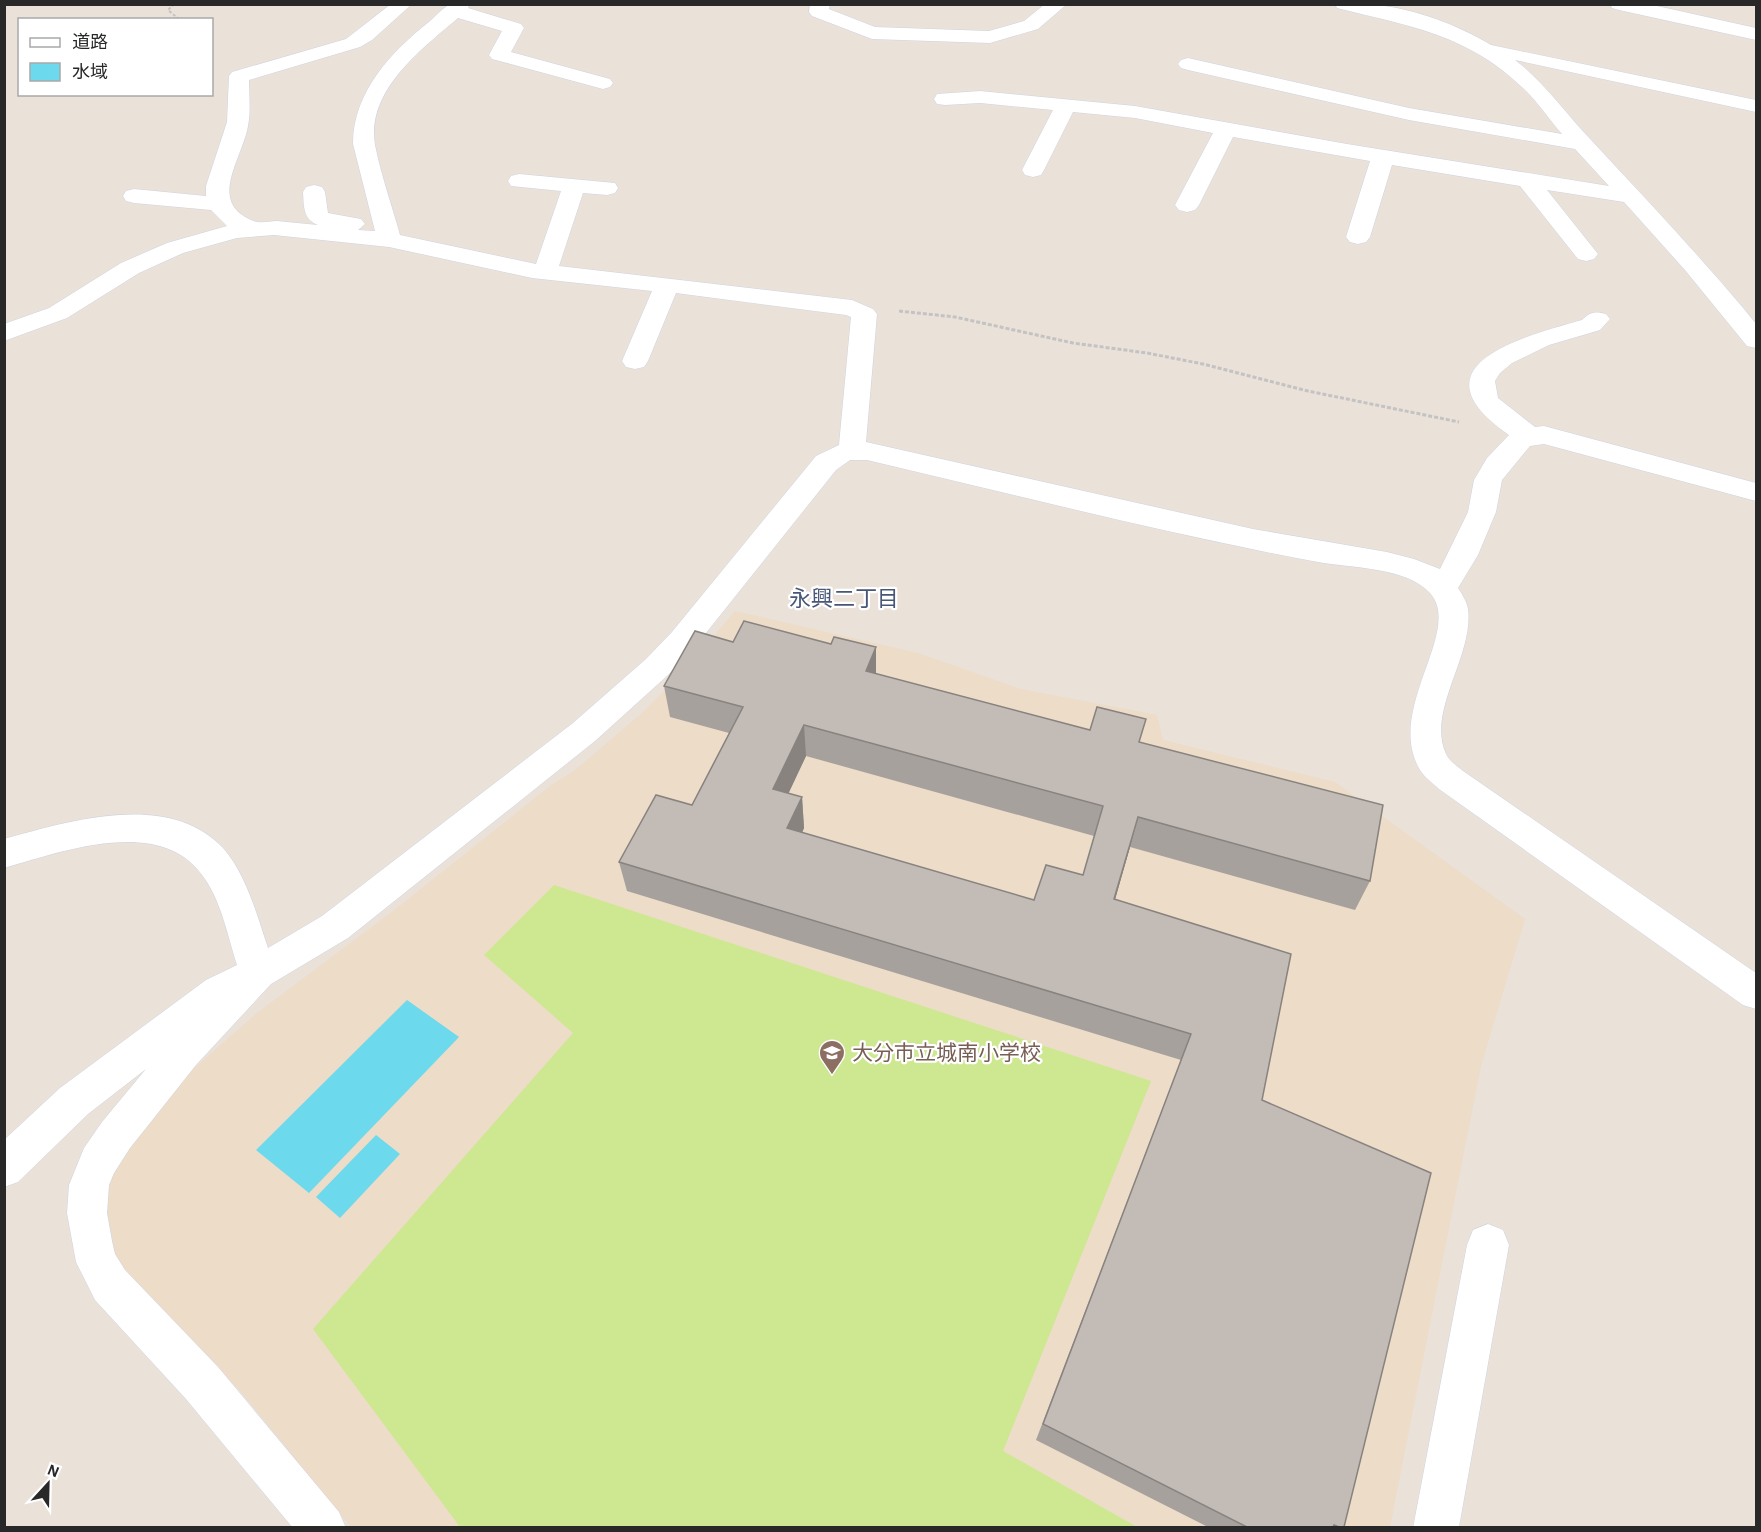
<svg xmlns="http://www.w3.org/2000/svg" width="1761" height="1532" font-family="'Alegreya Sans','Noto Sans JP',sans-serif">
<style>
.education{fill:#ecdcc8}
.pitch{fill:#cde891}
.water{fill:#6cd9ed}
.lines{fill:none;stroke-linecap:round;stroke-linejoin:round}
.minor-casing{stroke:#cfd4e1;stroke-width:1}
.path-far1{stroke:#c3c3c3;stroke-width:2;stroke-dasharray:3 2;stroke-linecap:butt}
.path{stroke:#c3c3c3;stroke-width:3;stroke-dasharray:4 2;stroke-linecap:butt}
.minor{fill:#fff;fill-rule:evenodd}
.wall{fill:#a7a19d;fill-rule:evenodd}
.shaded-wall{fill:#88837f}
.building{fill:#c2bbb6;stroke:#88837f;stroke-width:1.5;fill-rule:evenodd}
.labels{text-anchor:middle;stroke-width:4.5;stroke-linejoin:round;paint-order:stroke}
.education-label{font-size:21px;fill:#785e54;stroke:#fff;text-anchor:start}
.neighbourhood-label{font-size:22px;fill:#495777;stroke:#fff}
</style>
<rect width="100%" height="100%" fill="#eae1d9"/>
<path class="education" d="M 735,611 L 918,653 L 1021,689 L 1157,715 L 1163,740 L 1335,782 L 1525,919 L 1481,1066 L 1390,1527 L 351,1527 L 241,1392 L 198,1346 L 137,1293 L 104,1244 L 106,1175 L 174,1086 L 257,1013 L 397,908 L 550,786 L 575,770 L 642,713 L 684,671 Z"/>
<path class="pitch" d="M 554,885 L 1151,1081 L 1003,1451 L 1137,1527 L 460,1527 L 313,1329 L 573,1033 L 484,955 Z"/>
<path class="water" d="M 407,1000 L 459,1037 L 309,1193 L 256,1150 Z
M 376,1135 L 400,1154 L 340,1218 L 316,1197 Z"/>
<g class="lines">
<defs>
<path id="minor" d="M 391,4 L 412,4 L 372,40 L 360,47 L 249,80 C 249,95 251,111 248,126 C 242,160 206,203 254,221 C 261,224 269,221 277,221 C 290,222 304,224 318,225 C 303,219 304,207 303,192 L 306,187 L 314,185 L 322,187 L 325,192 L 328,213 L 361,219 L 365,224 L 358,230 L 375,231 L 353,144 C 353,92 391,52 430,21 C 436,16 444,6 452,4 C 457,3 465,4 470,4 L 468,8 L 521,24 L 524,28 L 511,52 L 610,79 L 613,83 L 610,87 L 603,89 L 492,59 L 489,55 L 502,31 L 458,18 C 422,49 366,90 375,145 C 381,175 392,206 400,235 L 536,264 L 561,191 L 511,186 L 508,181 L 511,176 L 519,174 L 615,183 L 618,188 L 615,193 L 607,195 L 583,193 L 559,266 L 852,300 L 873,309 L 877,314 L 866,442 L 1253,529 L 1387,552 L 1414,559 L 1440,569 L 1468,512 L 1474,480 L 1487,458 L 1509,435 C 1409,366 1522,337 1582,320 C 1590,312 1595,311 1606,314 L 1610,319 L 1600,330 L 1549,345 L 1512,363 L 1500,373 L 1495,381 L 1498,398 L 1535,427 L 1544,426 L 1756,483 L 1756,501 L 1544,444 L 1530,446 L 1502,480 L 1496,512 L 1478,555 L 1458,588 C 1462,594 1467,602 1468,609 C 1474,656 1426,711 1446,754 C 1449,761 1457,766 1463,771 L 1756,973 L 1756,1009 L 1743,1005 L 1439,789 C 1433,783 1425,778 1420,770 C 1384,710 1464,631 1430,593 C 1407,567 1350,568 1318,562 C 1167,534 1017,495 867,460 L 850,460 L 836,470 L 694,648 L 668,675 L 595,741 L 348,938 L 271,984 L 196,1065 L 130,1148 L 114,1173 L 109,1185 L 107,1213 L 112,1241 L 115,1254 L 125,1270 L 218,1367 L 339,1512 L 346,1528 L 293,1528 L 186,1399 L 95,1300 L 76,1262 L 67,1213 L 69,1185 L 84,1148 L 102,1122 L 146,1069 L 88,1114 L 18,1182 L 4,1187 L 4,1140 L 60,1088 L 206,980 L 237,965 C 228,937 222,904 205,879 C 163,814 64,851 4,868 L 4,839 C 69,821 169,790 223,848 C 246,874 257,915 268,948 L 322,916 L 573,723 L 646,659 L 672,632 L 816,456 L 839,445 L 851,317 L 846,315 L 676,293 L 648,361 L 644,367 L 635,369 L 626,367 L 622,361 L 652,291 L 532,278 L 389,247 L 274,235 L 237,238 L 183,253 L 139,273 L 67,318 L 4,341 L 4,324 L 49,308 L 121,263 L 167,243 L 227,226 L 211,210 L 134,203 L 126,201 L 123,196 L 126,191 L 134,189 L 206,196 L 206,186 L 227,122 L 229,76 L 232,72 L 346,39 Z
M 810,4 L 830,4 L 829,9 L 875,27 L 989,31 L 1024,21 L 1045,4 L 1067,4 L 1038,29 L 990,43 L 872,39 L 812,16 L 809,12 Z
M 1335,4 C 1348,4 1363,3 1377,5 C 1415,9 1458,25 1491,45 L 1756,100 L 1756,112 L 1515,60 C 1545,83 1565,113 1591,140 C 1643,196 1695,251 1744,309 L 1756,324 L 1756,348 L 1747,346 L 1685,270 L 1624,202 L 1547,190 L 1598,254 L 1594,259 L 1586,261 L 1578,259 L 1520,186 L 1392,165 L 1370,237 L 1366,242 L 1358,244 L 1350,242 L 1346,237 L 1370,161 L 1233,137 L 1199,205 L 1195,210 L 1187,212 L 1179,210 L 1175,205 L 1213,133 L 1135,118 L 1073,112 L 1044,170 L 1041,175 L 1033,177 L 1025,175 L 1022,170 L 1053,110 L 980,103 L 945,105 L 937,104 L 934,99 L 937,94 L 980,91 L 1135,106 L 1347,144 L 1609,186 L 1575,149 L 1409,120 L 1188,70 L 1181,68 L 1178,64 L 1181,60 L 1188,58 L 1409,108 L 1562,134 C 1549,119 1538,102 1523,88 C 1467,34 1409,26 1337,8 Z
M 1610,4 L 1648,4 L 1756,28 L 1756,40 L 1619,10 L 1612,8 Z
M 1488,1224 L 1503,1230 L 1509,1245 L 1459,1527 L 1413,1528 L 1467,1245 L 1473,1230 Z"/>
</defs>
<use href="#minor" class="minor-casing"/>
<path class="path-far1" d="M 174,4 L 168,10 L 180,20"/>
<path class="path" d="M 899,311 L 955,317 L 1073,343 L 1147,353 L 1203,364 L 1308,391 L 1459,422"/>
<use href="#minor" class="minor"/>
</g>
<path class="wall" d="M 733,642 L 831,644 L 876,647 L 876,674 L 1090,730 L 1140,742 L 1370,881 L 1355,910 L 1130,847 L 1115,899 L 1262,1100 L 1344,1527 L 1208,1527 L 1036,1440 L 1181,1060 L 627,891 L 619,862 L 692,805 L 729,733 L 670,717 L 664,686 ZM 806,756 L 1094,836 L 1083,875 L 1034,900 L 802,833 L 804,828 L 802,797 L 788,794 Z"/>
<path class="shaded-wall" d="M 876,647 L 876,679 L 866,671 Z
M 804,725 L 806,756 L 776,820 L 773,789 Z
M 802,797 L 804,828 L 790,858 L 787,828 Z
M 1138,817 L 1130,847 L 1107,928 L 1114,899 Z"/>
<path class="building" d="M 744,621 L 831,644 L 834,637 L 876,647 L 866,671 L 1090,730 L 1097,707 L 1146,719 L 1139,742 L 1383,805 L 1370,881 L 1138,817 L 1114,899 L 1291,954 L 1262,1100 L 1431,1173 L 1344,1527 L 1339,1527 L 1334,1525 L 1333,1527 L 1247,1527 L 1043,1424 L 1191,1034 L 619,862 L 656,795 L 692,805 L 743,707 L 664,686 L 695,631 L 733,642 ZM 804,725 L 1103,806 L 1083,875 L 1046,865 L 1034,900 L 787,828 L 802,797 L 773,789 Z"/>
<defs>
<symbol id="school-pin" viewBox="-11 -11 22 30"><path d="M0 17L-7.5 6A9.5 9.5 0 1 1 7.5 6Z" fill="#8d6e63" stroke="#fff"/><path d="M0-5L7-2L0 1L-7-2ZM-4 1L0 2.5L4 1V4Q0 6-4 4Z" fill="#fff"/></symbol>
</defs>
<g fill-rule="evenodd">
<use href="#school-pin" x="817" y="1038" width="30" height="40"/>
</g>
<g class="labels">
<g class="education-label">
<text x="852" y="1060">大分市立城南小学校</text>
</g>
<g class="neighbourhood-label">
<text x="844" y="606">永興二丁目</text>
</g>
</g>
<rect width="1761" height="1532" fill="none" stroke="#282828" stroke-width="12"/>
<rect x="18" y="18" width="195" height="78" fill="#ffffff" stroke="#a9a9a9" stroke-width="1.5"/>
<rect x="30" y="38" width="30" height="9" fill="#ffffff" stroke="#a9a9a9" stroke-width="1.5"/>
<text x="72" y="48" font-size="18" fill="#282828">道路</text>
<rect x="30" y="63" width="30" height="18" fill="#6cd9ed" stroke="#a9a9a9" stroke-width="1.5"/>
<text x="72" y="78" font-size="18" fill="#282828">水域</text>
<g transform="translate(48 1484) rotate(22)" stroke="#ffffff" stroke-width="4.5" paint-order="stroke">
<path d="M0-4.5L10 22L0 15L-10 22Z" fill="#282828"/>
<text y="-9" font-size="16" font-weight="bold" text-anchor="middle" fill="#282828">N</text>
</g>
</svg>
